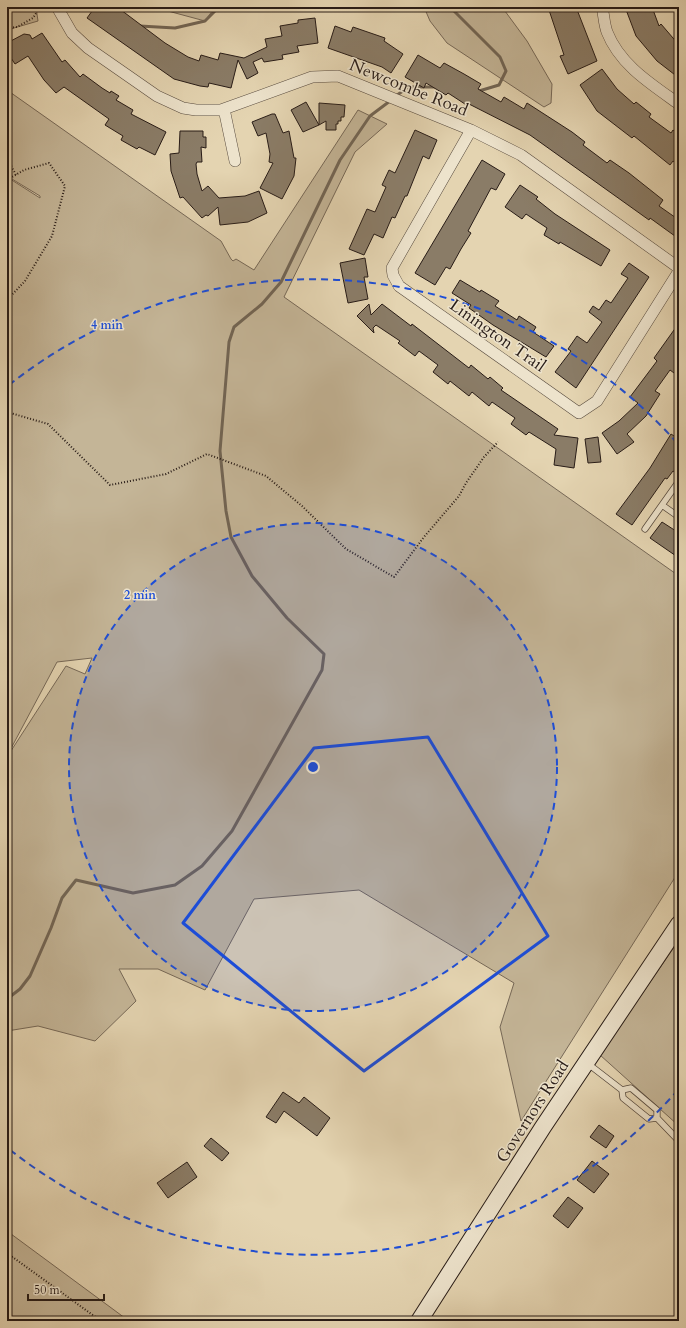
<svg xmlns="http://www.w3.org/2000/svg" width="686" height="1328" font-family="Cardo,serif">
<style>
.green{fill:#c4b597;stroke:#766857}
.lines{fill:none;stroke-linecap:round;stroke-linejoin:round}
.stream{stroke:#726554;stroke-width:3}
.building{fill:#8a7c67;stroke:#281c17}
.lane-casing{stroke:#574a3e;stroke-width:7}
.street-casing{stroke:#574a3e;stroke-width:12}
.secondary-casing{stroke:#281c17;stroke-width:18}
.path{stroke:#281c17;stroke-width:2;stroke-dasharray:1 2;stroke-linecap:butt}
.lane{stroke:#ede3cc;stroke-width:5.5}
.street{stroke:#ede3cc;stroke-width:11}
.secondary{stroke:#ede3cc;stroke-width:16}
.marked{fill:none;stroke:#1d4ed8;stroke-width:3;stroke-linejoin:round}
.ring{fill:none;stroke:#1d4ed8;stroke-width:2;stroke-dasharray:7 5}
.labels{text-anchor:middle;stroke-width:3;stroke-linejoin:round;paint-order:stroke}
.street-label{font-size:17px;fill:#281c17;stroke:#ede3cc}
.centre{fill:#1d4ed8;stroke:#ede3cc;stroke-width:2}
.ring-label{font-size:12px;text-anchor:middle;font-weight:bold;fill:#1d4ed8;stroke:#ede3cc;stroke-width:3;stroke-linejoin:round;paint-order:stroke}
</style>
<rect width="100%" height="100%" fill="#e4d4b1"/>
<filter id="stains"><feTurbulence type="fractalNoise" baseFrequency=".005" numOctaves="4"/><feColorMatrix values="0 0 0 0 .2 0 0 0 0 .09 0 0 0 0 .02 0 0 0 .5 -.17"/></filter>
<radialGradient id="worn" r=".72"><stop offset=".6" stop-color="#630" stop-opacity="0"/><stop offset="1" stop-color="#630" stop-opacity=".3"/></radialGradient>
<path class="green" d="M 7,7 L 36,7 L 38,21 L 7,30 Z
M 153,7 L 215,7 L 205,21 Z
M 424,7 L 502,7 L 527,41 L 552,84 L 551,103 L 544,107 L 447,43 L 430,21 Z
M 7,90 L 221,241 L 231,259 L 233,261 L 236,259 L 254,270 L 358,110 L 387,124 L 355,152 L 284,297 L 679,576 L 679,871 L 521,1121 L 500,1027 L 514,983 L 359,890 L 254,899 L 205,990 L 158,969 L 119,969 L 136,1001 L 95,1041 L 38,1026 L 7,1031 L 7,757 L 66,666 L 85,674 L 92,658 L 57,662 L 7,756 L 7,177 L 40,198 L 40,196 L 7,176 Z
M 679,940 L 679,1126 L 600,1055 Z
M 7,1231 L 129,1321 L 7,1321 Z"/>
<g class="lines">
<path class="stream" d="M 450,7 L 500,57 L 506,71 L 499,85 L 479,91
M 140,26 L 175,28 L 205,21 L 219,7
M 396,96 L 408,87 L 436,87
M 7,999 L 20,989 L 30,976 L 51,928 L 62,898 L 76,880 L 133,893 L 175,885 L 202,866 L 232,831 L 322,670 L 324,654 L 287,618 L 252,576 L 231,537 L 226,511 L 220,451 L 229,342 L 234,327 L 262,304 L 281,282 L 340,160 L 370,116 L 390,101"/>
</g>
<path class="building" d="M 95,7 L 117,7 L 165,43 L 188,57 L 199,61 L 201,55 L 218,60 L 220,53 L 244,58 L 267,47 L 265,39 L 282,36 L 280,26 L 298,23 L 298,20 L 315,18 L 318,43 L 297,46 L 299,52 L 282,55 L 283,59 L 264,62 L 262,58 L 253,62 L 258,73 L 247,79 L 238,60 L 231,88 L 209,83 L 208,87 L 200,86 L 174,79 L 87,18 Z
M 548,7 L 576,7 L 597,61 L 568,74 L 560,56 L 564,55 Z
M 625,7 L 652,7 L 659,26 L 661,24 L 679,45 L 679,78 L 657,61 L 636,36 Z
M 335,26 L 351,32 L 353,27 L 385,38 L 384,41 L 403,54 L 391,73 L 382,67 L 328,48 Z
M 42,33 L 62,62 L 65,60 L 80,77 L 83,74 L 102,88 L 110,93 L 111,91 L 119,96 L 116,100 L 133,110 L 131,114 L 166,132 L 155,155 L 139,147 L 137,149 L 121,140 L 123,136 L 105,125 L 109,119 L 64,87 L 56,93 L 44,80 L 28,56 L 15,64 L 11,58 L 7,60 L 7,43 L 24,34 L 30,35 L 32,39 Z
M 418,55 L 440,68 L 444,63 L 464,74 L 481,84 L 478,89 L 501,102 L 504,97 L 524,109 L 527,103 L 572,132 L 585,142 L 583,145 L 607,163 L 610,160 L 629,173 L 663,200 L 659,206 L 679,220 L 679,239 L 650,218 L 649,220 L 530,135 L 469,104 L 468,106 L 448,93 L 446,95 L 426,83 L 424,88 L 405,77 Z
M 602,69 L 617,89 L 634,104 L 636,102 L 651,114 L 649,117 L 671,133 L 673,130 L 679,134 L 679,166 L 673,161 L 670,165 L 634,136 L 632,138 L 597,111 L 580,85 Z
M 306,102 L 319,125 L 303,132 L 291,110 Z
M 319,103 L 345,105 L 344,117 L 341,117 L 341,121 L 338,121 L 338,124 L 336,124 L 336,130 L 326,130 L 326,121 L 319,125 Z
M 272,114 L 275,114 L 283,133 L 289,131 L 294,158 L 296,158 L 294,176 L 282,199 L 260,188 L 273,163 L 269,162 L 270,154 L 266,133 L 258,136 L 252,122 Z
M 415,130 L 437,140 L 429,159 L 423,156 L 407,196 L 405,196 L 395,218 L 392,217 L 383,238 L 374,234 L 364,255 L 349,249 L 367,209 L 375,212 L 386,187 L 382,185 L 389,170 L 395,173 Z
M 180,131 L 203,131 L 203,137 L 206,137 L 206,148 L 201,147 L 202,162 L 197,162 L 196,164 L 197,174 L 202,191 L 208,186 L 219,198 L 245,196 L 259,191 L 267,213 L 248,222 L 220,225 L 218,207 L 208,216 L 206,215 L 202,218 L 183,197 L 180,198 L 171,171 L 170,154 L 179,153 Z
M 482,160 L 505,174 L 496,190 L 491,188 L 468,231 L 471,233 L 461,249 L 450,269 L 446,267 L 435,285 L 415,273 Z
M 520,185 L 538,197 L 536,199 L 555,214 L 610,250 L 601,266 L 560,242 L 559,244 L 544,235 L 547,228 L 526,214 L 522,219 L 505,207 Z
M 365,258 L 368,277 L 364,277 L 368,299 L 348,303 L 340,263 Z
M 629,263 L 649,277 L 576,388 L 555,372 L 571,351 L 568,349 L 577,336 L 587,343 L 602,322 L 589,312 L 593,306 L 599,310 L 606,300 L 611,303 L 628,278 L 621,274 Z
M 460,280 L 480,292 L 481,290 L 499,301 L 495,306 L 517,320 L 519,316 L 536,327 L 533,332 L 554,346 L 546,357 L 493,325 L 469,308 L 471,305 L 452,293 Z
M 369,304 L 371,315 L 382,304 L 411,326 L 412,324 L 469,368 L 471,365 L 488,379 L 490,377 L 503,388 L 501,390 L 558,429 L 554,435 L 578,438 L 574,468 L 554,465 L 556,449 L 529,432 L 526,435 L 511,424 L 515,418 L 492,402 L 489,406 L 472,392 L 469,396 L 450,381 L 448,384 L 433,372 L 438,365 L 419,351 L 415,356 L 398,343 L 400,341 L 376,325 L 373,328 L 374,333 L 357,316 Z
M 679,323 L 679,365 L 674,373 L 670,370 L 655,391 L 660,394 L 646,416 L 627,434 L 634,442 L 617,454 L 602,433 L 619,421 L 638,403 L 630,397 L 657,361 L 654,358 Z
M 671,434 L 679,439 L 679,459 L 676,463 L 679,466 L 679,475 L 673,471 L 667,479 L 665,478 L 632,525 L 616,514 L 650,468 Z
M 598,437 L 601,462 L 588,463 L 585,439 Z
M 662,522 L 679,533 L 679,558 L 650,538 Z
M 283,1092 L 299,1103 L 304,1097 L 330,1118 L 317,1136 L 284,1111 L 276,1123 L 266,1117 Z
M 599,1125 L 614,1136 L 606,1148 L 590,1137 Z
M 211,1138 L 229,1153 L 222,1161 L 204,1146 Z
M 592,1161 L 609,1174 L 594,1193 L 577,1180 Z
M 187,1162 L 197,1177 L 168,1198 L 157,1183 Z
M 568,1197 L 583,1208 L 568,1228 L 553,1216 Z"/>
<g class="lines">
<defs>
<path id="lane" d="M 662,505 L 679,517
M 645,529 L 679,481
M 587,1063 L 622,1090
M 622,1090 L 631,1088 L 657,1110 L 657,1118 L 679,1141
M 622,1090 L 623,1098 L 649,1119 L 657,1118"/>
<path id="street" d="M 57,7 L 72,33 L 88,48 L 157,96 L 183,108 L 196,110 L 221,110 L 312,77 L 338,76 L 471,130 L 521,155 L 679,268
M 602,7 C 604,15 604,24 607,32 C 620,65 651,84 679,104
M 224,109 L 235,161
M 471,130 L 392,268 L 393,275 L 399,286 L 579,413 L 597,401 L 679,271"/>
<path id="secondary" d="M 419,1321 L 543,1127 L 679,924"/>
</defs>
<use href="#lane" class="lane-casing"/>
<use href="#street" class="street-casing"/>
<use href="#secondary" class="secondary-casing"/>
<path class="path" d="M 7,28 L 17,27 L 33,18 L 40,7
M 7,158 L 16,175
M 7,180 L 24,170 L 49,163 L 65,186 L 52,236 L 25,281 L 7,300
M 7,412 L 48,424 L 110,485 L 166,474 L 207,454 L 266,476 L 302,506 L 346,549 L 394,577 L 424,537 L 459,496 L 466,483 L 484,457 L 498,442
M 7,1253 L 101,1321
M 7,1259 L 13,1257"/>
<use href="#lane" class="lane"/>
<use href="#street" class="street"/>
<use href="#secondary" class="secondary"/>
</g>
<path class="marked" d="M 428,737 L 548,936 L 364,1071 L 183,923 L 314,748 Z"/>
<circle cx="313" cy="767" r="244" fill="#1d4ed8" fill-opacity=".12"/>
<g class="ring">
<circle cx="313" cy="767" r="244"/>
<path d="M678 1090A488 488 0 0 1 9 1149M9 385A488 488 0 0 1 678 444"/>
</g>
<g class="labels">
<g class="street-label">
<text transform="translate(409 87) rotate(22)" y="6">Newcombe Road</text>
<text transform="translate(498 335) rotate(35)" y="6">Linington Trail</text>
<text transform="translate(532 1111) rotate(-57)" y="6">Governors Road</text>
</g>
</g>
<circle cx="313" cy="767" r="6" class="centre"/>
<g class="ring-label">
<text x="107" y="329">4 min</text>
<text x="140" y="599">2 min</text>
</g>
<rect width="686" height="1328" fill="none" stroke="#e4d4b1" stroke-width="24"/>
<rect x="8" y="8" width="670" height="1312" fill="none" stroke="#281c17" stroke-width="2"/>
<rect x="12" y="12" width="662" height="1304" fill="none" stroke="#281c17"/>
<path d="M28 1294v6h76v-6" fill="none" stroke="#281c17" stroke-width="2"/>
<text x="34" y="1294" font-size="12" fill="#281c17" stroke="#ede3cc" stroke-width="3" paint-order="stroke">50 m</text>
<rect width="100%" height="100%" filter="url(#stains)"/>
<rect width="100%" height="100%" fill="url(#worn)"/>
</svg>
